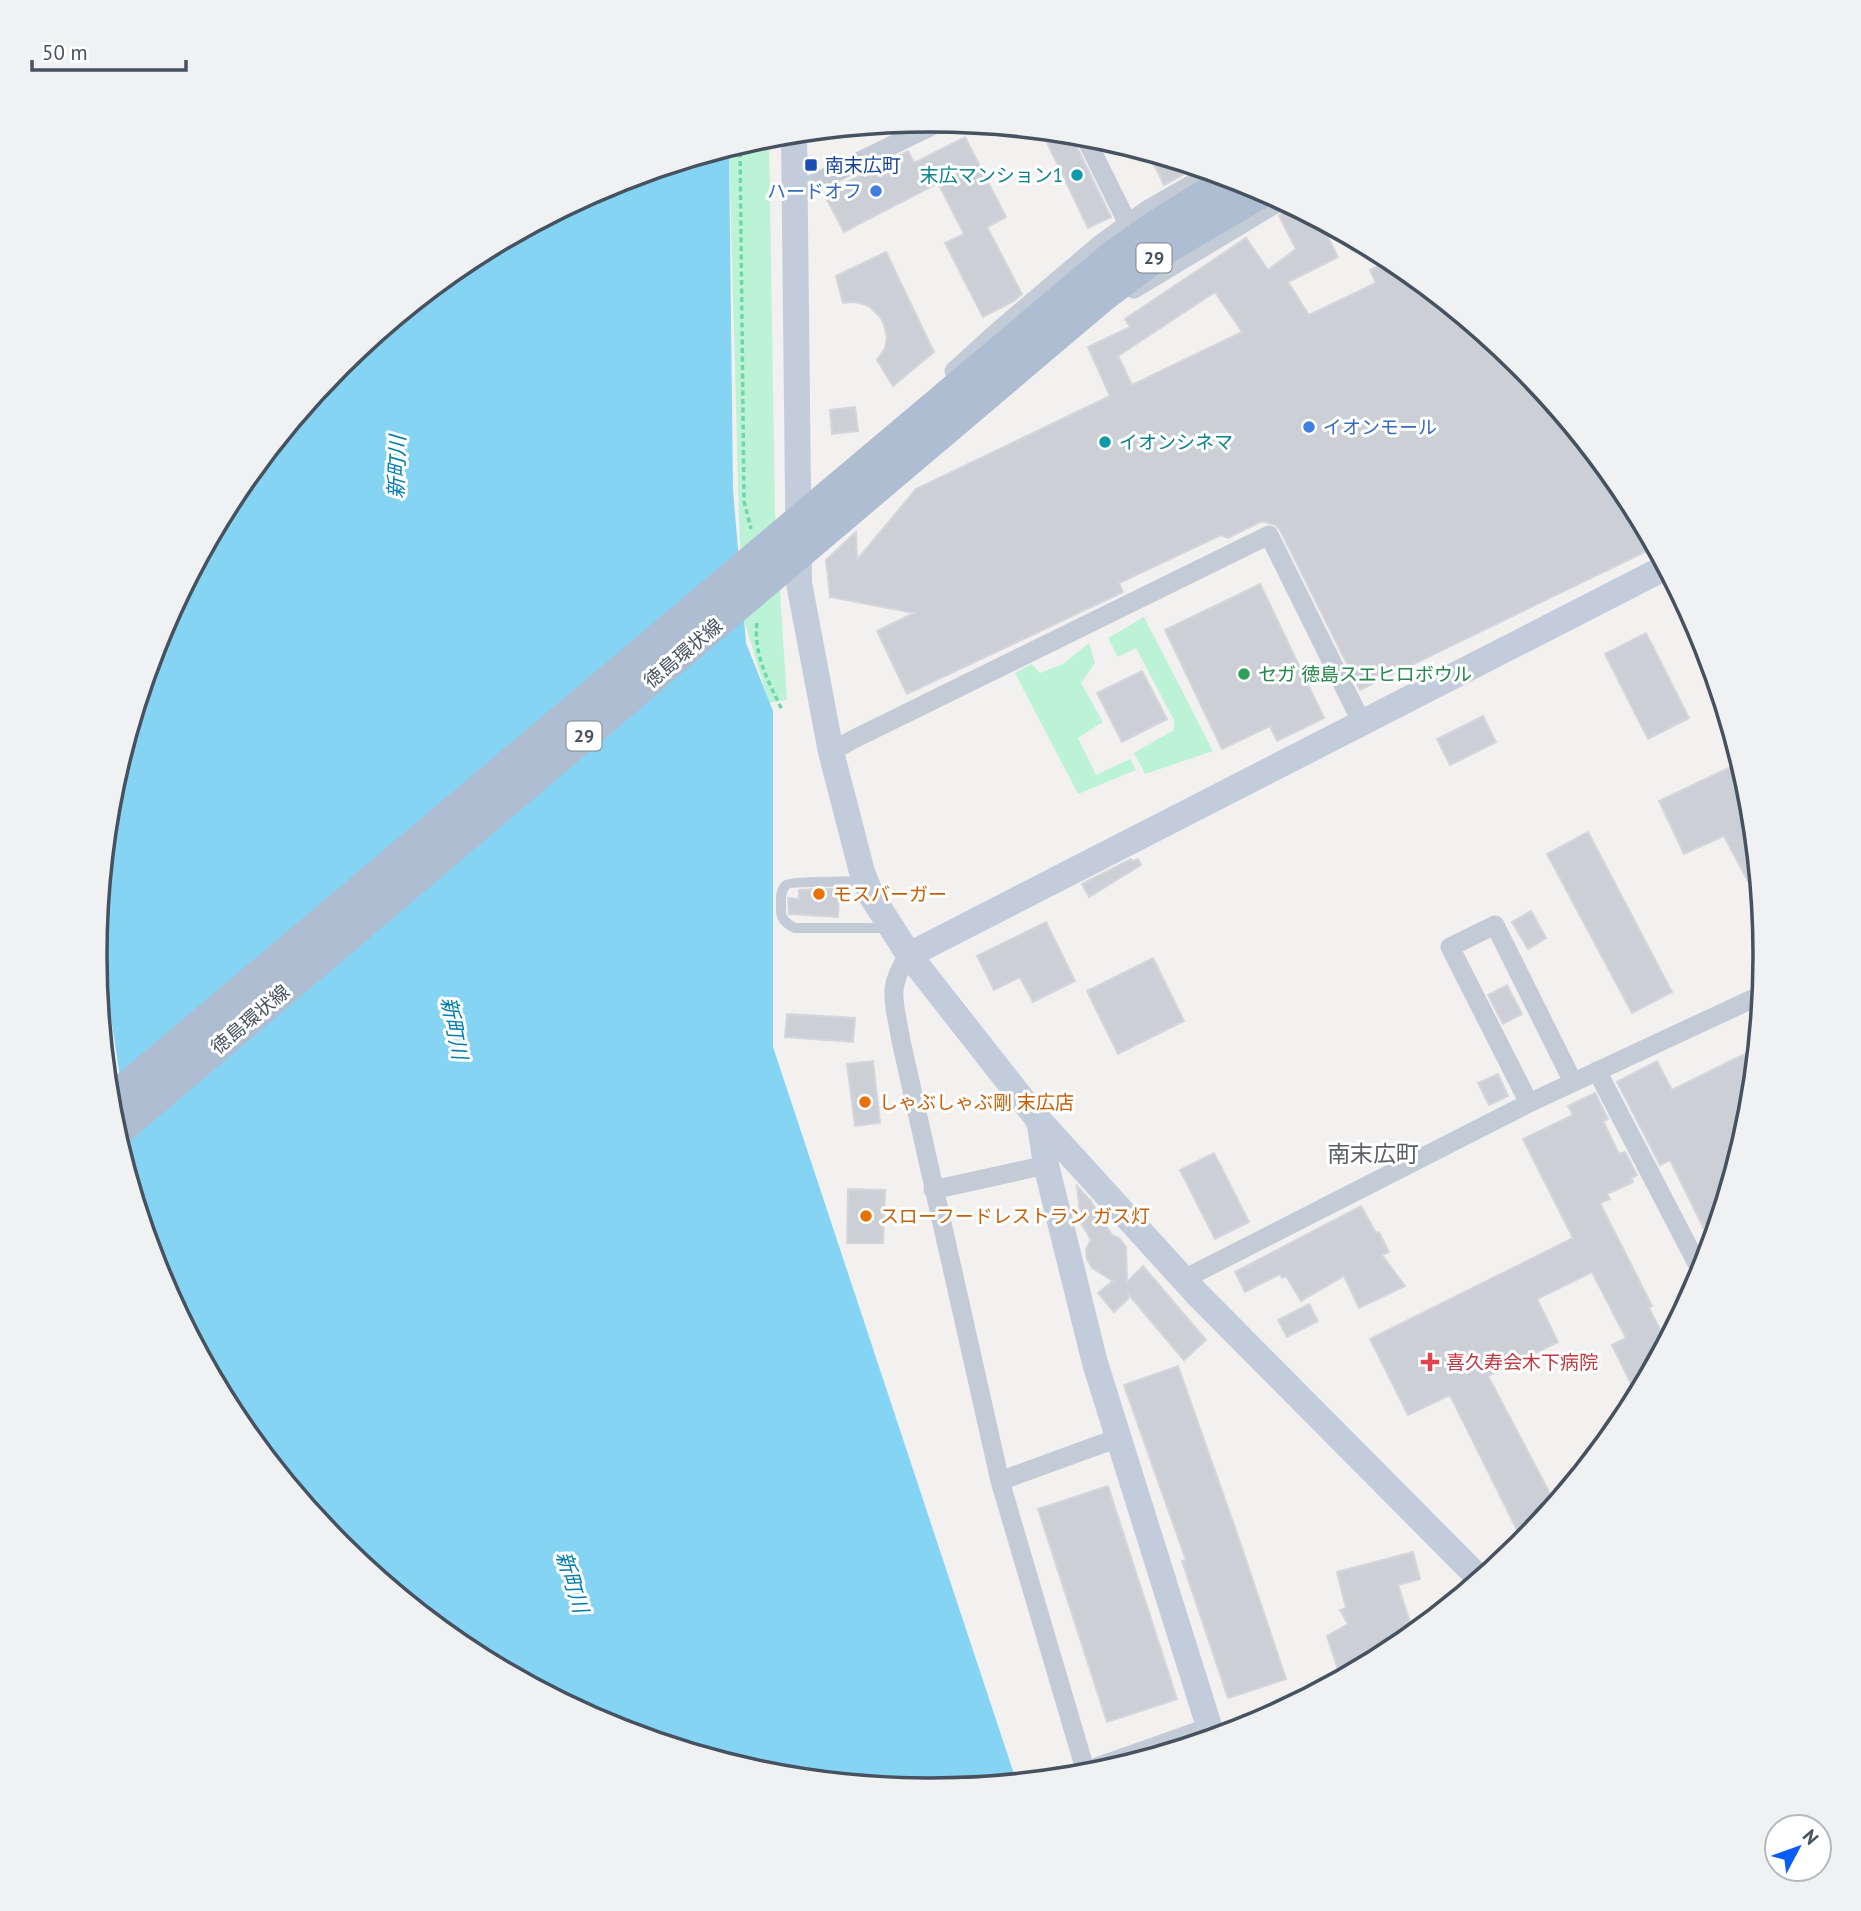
<svg xmlns="http://www.w3.org/2000/svg" width="1861" height="1911" font-family="'PT Sans','Noto Sans JP',sans-serif">
<style>
.green{fill:#bcf3d6}
.water{fill:#85d4f4}
.building{fill:#cccfd6;stroke:#d4d6dc;stroke-width:2;fill-rule:evenodd}
.lines{fill:none;stroke-linecap:round;stroke-linejoin:round}
.path{stroke:#71d5ac;stroke-width:3.5;stroke-dasharray:5 3.5;stroke-linecap:butt}
.lane{stroke:#c3cbd6;stroke-width:10}
.street{stroke:#c3cbd6;stroke-width:19}
.secondary{stroke:#c2ccdb;stroke-width:26}
.primary-bridge{stroke:#aebdd1;stroke-width:30}
.transit-dot{fill:#1a4fb4;stroke:#fff;stroke-width:2.5}
.culture-dot{fill:#0f9aa8;stroke:#fff;stroke-width:2.5}
.shop-dot{fill:#3f7fe0;stroke:#fff;stroke-width:2.5}
.leisure-dot{fill:#2e9e5b;stroke:#fff;stroke-width:2.5}
.food-dot{fill:#e8710a;stroke:#fff;stroke-width:2.5}
.health-dot{fill:#e0444e;stroke:#fff;stroke-width:2.5}
.labels{text-anchor:middle;stroke-width:6;stroke-linejoin:round;paint-order:stroke}
.shield{fill:#fff;stroke:#7e8690;stroke-width:2}
.shield-label{font-size:18px;font-weight:bold;fill:#465260}
.transit-label{font-size:19px;fill:#164399;stroke:#fff;text-anchor:start}
.culture-label{font-size:19px;fill:#0d838f;stroke:#fff;text-anchor:end}
.shop-label{font-size:19px;fill:#366cbe;stroke:#fff;text-anchor:end}
.street-label{font-size:19px;fill:#465260;stroke:#fff}
.leisure-label{font-size:19px;fill:#27864d;stroke:#fff;text-anchor:start}
.food-label{font-size:19px;fill:#c56008;stroke:#fff;text-anchor:start}
.health-label{font-size:19px;fill:#be3a42;stroke:#fff;text-anchor:start}
.water-label{font-size:21px;font-style:italic;fill:#017db1;stroke:#fff}
.quarter-label{font-size:23px;fill:#5c6066;stroke:#fff}
.rim{fill:none;stroke:#465260;stroke-width:3.5}
</style>
<rect width="100%" height="100%" fill="#f3f0f0"/>
<path class="green" d="M 769,135 L 775,513 L 787,700 L 769,703 L 744,620 L 739,520 L 729,147 Z
M 1144,617 L 1213,751 L 1145,774 L 1134,753 L 1174,730 L 1174,720 L 1136,648 L 1118,657 L 1108,638 Z
M 1089,643 L 1095,663 L 1081,683 L 1103,722 L 1078,738 L 1096,775 L 1130,759 L 1136,770 L 1078,794 L 1015,673 L 1032,664 L 1040,673 L 1063,664 Z"/>
<path class="water" d="M 729,147 L 733,490 L 746,643 L 773,711 L 773,1047 L 1017,1783 L 930,1791 L 767,1775 L 610,1728 L 466,1650 L 339,1546 L 235,1420 L 158,1275 L 142,1221 L 97,926 L 111,792 L 158,635 L 236,491 L 340,364 L 466,260 L 611,183 Z"/>
<path class="building" d="M 1041,130 L 1070,133 L 1111,217 L 1088,228 Z
M 965,137 L 1006,217 L 987,227 L 1022,294 L 1014,301 L 983,317 L 945,243 L 964,234 L 938,183 L 844,232 L 824,194 L 908,151 L 914,163 Z
M 1148,152 L 1178,161 L 1184,174 L 1164,185 Z
M 1294,207 L 1319,220 L 1338,257 L 1288,282 L 1309,315 L 1376,283 L 1370,270 L 1393,259 L 1395,261 L 1522,365 L 1626,491 L 1655,547 L 1360,690 L 1280,530 L 1275,525 L 1262,521 L 1228,538 L 1221,535 L 1119,583 L 1123,592 L 907,694 L 877,631 L 914,613 L 830,597 L 826,560 L 856,532 L 857,560 L 916,489 L 1110,396 L 1088,347 L 1130,327 L 1125,319 L 1246,238 L 1268,270 L 1296,249 L 1279,216 ZM 1215,292 L 1242,332 L 1132,385 L 1118,356 Z
M 886,252 L 934,352 L 893,386 L 877,360 L 885,348 L 887,338 L 884,325 L 881,318 L 870,307 L 863,304 L 855,302 L 843,303 L 836,276 Z
M 855,407 L 858,431 L 832,434 L 830,410 Z
M 1260,584 L 1324,718 L 1277,741 L 1270,726 L 1222,749 L 1165,630 Z
M 1646,633 L 1689,718 L 1648,739 L 1605,654 Z
M 1142,671 L 1167,719 L 1122,742 L 1097,693 Z
M 1483,716 L 1496,742 L 1450,765 L 1437,739 Z
M 1741,762 L 1751,793 L 1761,906 L 1724,836 L 1684,854 L 1659,801 Z
M 1588,832 L 1672,992 L 1632,1013 L 1547,854 Z
M 1131,859 L 1133,861 L 1138,859 L 1141,865 L 1089,897 L 1082,884 Z
M 820,889 L 839,889 L 838,917 L 789,914 L 788,898 L 799,899 L 799,890 Z
M 1531,911 L 1546,938 L 1528,949 L 1512,922 Z
M 1046,922 L 1075,981 L 1033,1002 L 1020,977 L 994,990 L 977,956 Z
M 1153,958 L 1184,1021 L 1118,1054 L 1087,991 Z
M 1507,985 L 1522,1014 L 1503,1024 L 1488,995 Z
M 787,1014 L 855,1018 L 853,1042 L 785,1037 Z
M 1757,1048 L 1750,1119 L 1712,1245 L 1670,1160 L 1660,1165 L 1617,1082 L 1657,1061 L 1672,1090 Z
M 873,1061 L 880,1123 L 855,1126 L 847,1064 Z
M 1498,1074 L 1508,1096 L 1489,1105 L 1478,1083 Z
M 1595,1093 L 1608,1119 L 1603,1121 L 1619,1154 L 1625,1152 L 1637,1175 L 1631,1178 L 1633,1182 L 1607,1194 L 1610,1199 L 1600,1203 L 1652,1306 L 1649,1308 L 1667,1343 L 1638,1398 L 1612,1345 L 1626,1338 L 1592,1272 L 1537,1299 L 1558,1342 L 1488,1376 L 1556,1505 L 1524,1544 L 1450,1395 L 1408,1415 L 1370,1339 L 1573,1238 L 1523,1139 L 1573,1115 L 1568,1106 Z
M 1214,1153 L 1249,1222 L 1215,1239 L 1180,1170 Z
M 1077,1186 L 1090,1200 L 1112,1235 L 1119,1238 L 1126,1247 L 1127,1282 L 1143,1266 L 1206,1340 L 1184,1360 L 1128,1294 L 1128,1299 L 1114,1312 L 1098,1293 L 1113,1281 L 1092,1268 L 1087,1259 L 1086,1249 L 1091,1240 L 1081,1223 Z
M 848,1189 L 885,1190 L 883,1243 L 847,1243 Z
M 1361,1206 L 1376,1233 L 1379,1232 L 1389,1252 L 1382,1255 L 1405,1286 L 1359,1308 L 1344,1276 L 1301,1301 L 1286,1276 L 1282,1278 L 1280,1274 L 1245,1292 L 1235,1272 Z
M 1309,1304 L 1318,1321 L 1287,1337 L 1278,1320 Z
M 1178,1366 L 1240,1542 L 1286,1679 L 1228,1698 L 1182,1561 L 1186,1560 L 1124,1385 Z
M 1108,1486 L 1177,1699 L 1107,1722 L 1038,1509 Z
M 1413,1552 L 1420,1579 L 1398,1585 L 1414,1635 L 1395,1651 L 1341,1679 L 1327,1636 L 1348,1624 L 1340,1610 L 1346,1608 L 1337,1572 Z"/>
<g class="lines">
<path class="path" d="M 740,144 L 744,501 L 751,529
M 757,623 C 753,655 769,682 782,710"/>
<path class="lane" d="M 864,881 C 852,882 790,881 786,885 C 780,891 781,899 781,907 C 780,918 785,923 795,928 L 888,928"/>
<path class="street" d="M 1084,135 L 1128,224
M 794,193 L 942,121
M 1134,289 L 1282,200
M 954,371 L 998,331 L 1098,246 L 1147,210 L 1213,172
M 831,752 L 854,739 L 1269,535 L 1362,723
M 909,955 C 885,988 895,1003 901,1041 L 1000,1481 L 1087,1776
M 1597,1071 L 1703,1275
M 1529,1103 L 1450,947 L 1495,925 L 1573,1082
M 933,1190 L 1046,1165
M 1184,1279 L 1529,1103 L 1763,994
M 1000,1481 L 1118,1438
M 1085,1771 L 1210,1727"/>
<path class="secondary" d="M 794,133 L 799,583 L 831,752 L 862,872 L 872,897 L 909,955 L 1037,1118 L 1198,1295 L 1481,1580
M 909,955 L 1666,567
M 1037,1119 L 1040,1125 L 1046,1165 L 1095,1363 L 1213,1739"/>
<path class="primary-bridge" d="M 109,1101 L 1113,255 C 1152,226 1192,201 1235,178
M 115,1134 L 1103,297 L 1168,248 L 1265,191"/>
</g>
<rect class="transit-dot" x="804" y="158" width="14" height="14" rx="3.5"/>
<g class="culture-dot">
<circle cx="1077" cy="175" r="7"/>
<circle cx="1105" cy="442" r="7"/>
</g>
<g class="shop-dot">
<circle cx="876" cy="191" r="7"/>
<circle cx="1309" cy="427" r="7"/>
</g>
<circle class="leisure-dot" cx="1244" cy="674" r="7"/>
<g class="food-dot">
<circle cx="819" cy="894" r="7"/>
<circle cx="865" cy="1102" r="7"/>
<circle cx="866" cy="1216" r="7"/>
</g>
<path class="health-dot" d="M1426.5 1351.5h7v7h7v7h-7v7h-7v-7h-7v-7h7z"/>
<g class="labels">
<g class="shield">
<rect x="1136.5" y="243.5" width="35" height="29" rx="5"/>
<rect x="566.5" y="721.5" width="35" height="29" rx="5"/>
</g>
<g class="shield-label">
<text x="1154" y="264">29</text>
<text x="584" y="742">29</text>
</g>
<g class="transit-label">
<text x="825" y="172">南末広町</text>
</g>
<g class="culture-label">
<text x="1063" y="182">末広マンション1</text>
<text x="1119" y="449" text-anchor="start">イオンシネマ</text>
</g>
<g class="shop-label">
<text x="862" y="198">ハードオフ</text>
<text x="1323" y="434" text-anchor="start">イオンモール</text>
</g>
<g class="street-label">
<text transform="translate(683 653) rotate(-40)" y="7">徳島環状線</text>
<text transform="translate(250 1019) rotate(-40)" y="7">徳島環状線</text>
</g>
<g class="leisure-label">
<text x="1258" y="681">セガ 徳島スエヒロボウル</text>
</g>
<g class="food-label">
<text x="833" y="901">モスバーガー</text>
<text x="879" y="1109">しゃぶしゃぶ剛 末広店</text>
<text x="880" y="1223">スローフードレストラン ガス灯</text>
</g>
<g class="health-label">
<text x="1446" y="1369">喜久寿会木下病院</text>
</g>
<g class="water-label">
<text transform="translate(397 467) rotate(-88)" y="7">新町川</text>
<text transform="translate(454 1028) rotate(79)" y="7">新町川</text>
<text transform="translate(572 1582) rotate(73)" y="7">新町川</text>
</g>
<g class="quarter-label">
<text x="1373" y="1162">南末広町</text>
</g>
</g>
<path d="M0 0H1861V1911H0ZM107 955a823 823 0 1 1 1646 0a823 823 0 1 1-1646 0Z" fill="#f0f1f2" fill-rule="evenodd"/>
<path class="rim" d="M107 955a823 823 0 1 1 1646 0a823 823 0 1 1-1646 0Z"/>
<g transform="translate(1798 1848) rotate(49)"><circle r="33" fill="#ffffff" stroke="#b5babf" stroke-width="2"/>
<path d="M0-5L12 26L0 18L-12 26Z" fill="#095cf4"/>
<text y="-10" font-size="19" font-weight="bold" text-anchor="middle" fill="#465260">N</text>
</g>
<path d="M32 60v10h154v-10" fill="none" stroke="#465260" stroke-width="3.5"/>
<text x="42" y="60" font-size="21" fill="#465260" stroke="#ffffff" stroke-width="5" paint-order="stroke">50 m</text>
</svg>
